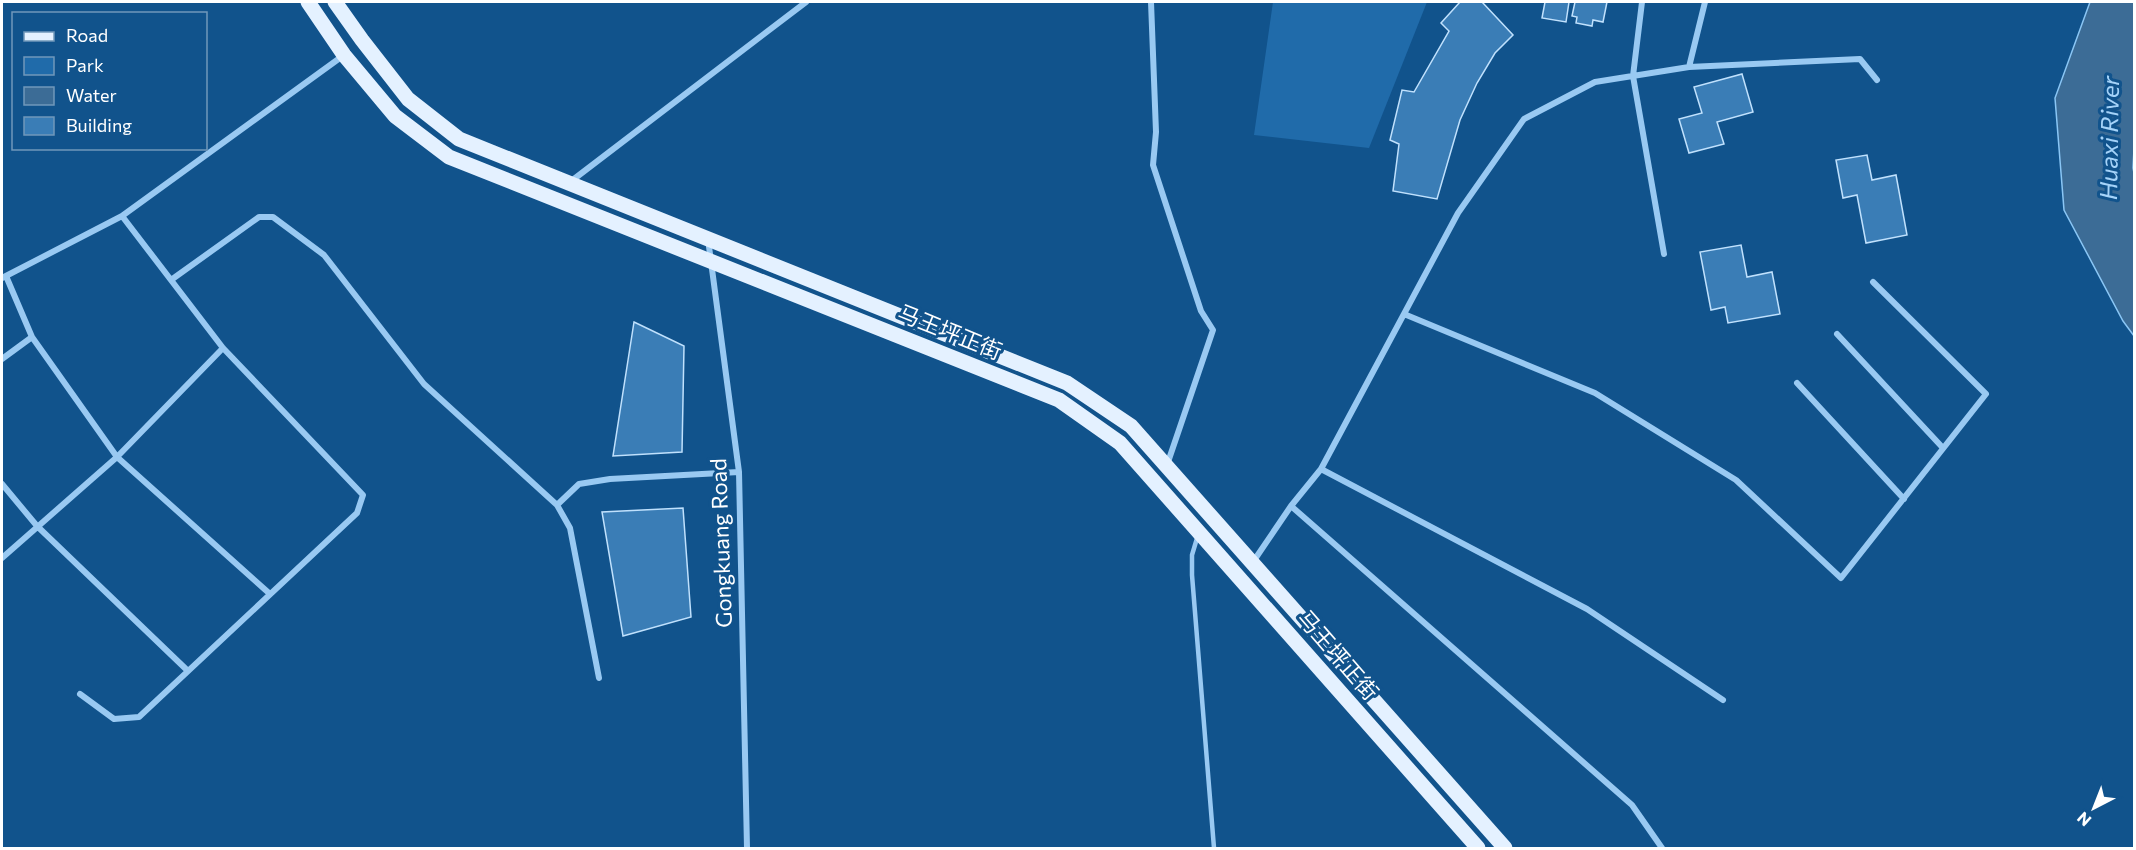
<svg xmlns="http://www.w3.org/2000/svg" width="2136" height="850" font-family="Commissioner,'Noto Sans SC',sans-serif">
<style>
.green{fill:#206baa}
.water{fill:#3c6c96;stroke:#8ac6f5;stroke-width:1.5}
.building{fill:#3a7db6;stroke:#c0e1fd;stroke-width:1.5}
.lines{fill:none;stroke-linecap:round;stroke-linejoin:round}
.lane{stroke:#99c9f2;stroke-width:4.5}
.street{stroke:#99c9f2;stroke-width:6}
.primary{stroke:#e4f1ff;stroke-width:15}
.labels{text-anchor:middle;stroke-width:6;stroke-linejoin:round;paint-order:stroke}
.street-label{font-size:22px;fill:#fff;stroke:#11538c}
.water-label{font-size:24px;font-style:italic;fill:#a5d3f9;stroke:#11538c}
</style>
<rect width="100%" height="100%" fill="#11538c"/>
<path class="green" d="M 1273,2 L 1427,2 L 1369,148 L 1254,135 Z"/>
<path class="water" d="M 2090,2 L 2134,2 L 2134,149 L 2133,168 L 2134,173 L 2134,336 L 2123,321 L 2064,210 L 2055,98 Z"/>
<path class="building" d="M 1460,2 L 1482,2 L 1513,35 L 1495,53 L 1477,83 L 1460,120 L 1437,199 L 1393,191 L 1399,144 L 1390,140 L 1402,90 L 1414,92 L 1449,31 L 1441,23 Z
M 1545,2 L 1569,2 L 1566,22 L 1542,18 Z
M 1575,2 L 1607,2 L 1603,22 L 1593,20 L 1592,26 L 1576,23 L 1577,17 L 1572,16 Z
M 1742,74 L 1753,112 L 1717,122 L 1724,144 L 1689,153 L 1679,119 L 1702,113 L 1694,87 Z
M 1867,155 L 1872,180 L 1896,175 L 1907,235 L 1866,243 L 1857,195 L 1843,198 L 1836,160 Z
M 1741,245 L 1747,277 L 1772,272 L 1780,314 L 1728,323 L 1725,307 L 1711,310 L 1700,252 Z
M 634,322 L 684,346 L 682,452 L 613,456 Z
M 683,508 L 691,617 L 623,636 L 602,512 Z"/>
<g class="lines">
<path class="lane" d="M 1198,535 L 1192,555 L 1192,575 L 1214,848"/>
<path class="street" d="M 1151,2 L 1156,132 L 1153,165 L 1201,311 L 1213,330 L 1167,465
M 1642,2 L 1633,76 L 1664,254
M 1689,67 L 1705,2
M 570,182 L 806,2
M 708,239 L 739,472 L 747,848
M 6,276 L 32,337 L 117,457 L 270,594
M 2,278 L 122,216 L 344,55
M 171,280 L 259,217 L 273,217 L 324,255 L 424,384 L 557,505 L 570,528 L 599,678
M 1404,314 L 1595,393 L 1736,480 L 1841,578 L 1986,394 L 1873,282
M 1837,334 L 1943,448
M 2,359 L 32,337
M 1797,383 L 1904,499
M 1321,469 L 1587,609 L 1723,700
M 2,484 L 37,526 L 188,671
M 557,505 L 579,484 L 610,479 L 739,472
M 1291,506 L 1632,805 L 1662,848
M 2,558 L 117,457 L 223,348
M 1253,562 L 1291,506 L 1321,469 L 1458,213 L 1524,119 L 1595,82 L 1689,67 L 1860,59 L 1877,80
M 80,694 L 114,719 L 139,717 L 357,513 L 363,495 L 223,348 L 122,216"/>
<path class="primary" d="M 308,2 L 344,55 L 395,116 L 449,157 L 1059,400 L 1120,443 L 1478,848
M 335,2 L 362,40 L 408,99 L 459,139 L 1067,383 L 1131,426 L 1505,848"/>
</g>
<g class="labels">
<g class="street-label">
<text transform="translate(950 332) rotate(22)" y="8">马王坪正街</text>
<text transform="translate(721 543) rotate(-92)" y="8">Gongkuang Road</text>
<text transform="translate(1338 655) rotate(49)" y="8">马王坪正街</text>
</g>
<g class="water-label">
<text transform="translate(2110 138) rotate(-89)" y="8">Huaxi River</text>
</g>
</g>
<rect width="2136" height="850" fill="none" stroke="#ffffff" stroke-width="6"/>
<rect x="12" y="12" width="195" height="138" fill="#11538c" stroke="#7098ba" stroke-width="1.5"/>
<rect x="24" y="32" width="30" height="9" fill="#e4f1ff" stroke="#7098ba" stroke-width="1.5"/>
<text x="66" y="42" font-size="18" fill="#ffffff">Road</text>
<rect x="24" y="57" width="30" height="18" fill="#206baa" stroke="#7098ba" stroke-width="1.5"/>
<text x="66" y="72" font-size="18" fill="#ffffff">Park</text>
<rect x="24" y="87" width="30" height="18" fill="#3c6c96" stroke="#7098ba" stroke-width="1.5"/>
<text x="66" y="102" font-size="18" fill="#ffffff">Water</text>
<rect x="24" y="117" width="30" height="18" fill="#3a7db6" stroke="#7098ba" stroke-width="1.5"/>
<text x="66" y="132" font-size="18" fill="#ffffff">Building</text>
<g transform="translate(2094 808) rotate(222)" stroke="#11538c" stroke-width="4.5" paint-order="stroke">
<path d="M0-4.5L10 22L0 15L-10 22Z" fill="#ffffff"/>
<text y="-9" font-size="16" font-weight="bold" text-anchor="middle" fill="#ffffff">N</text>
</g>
</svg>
